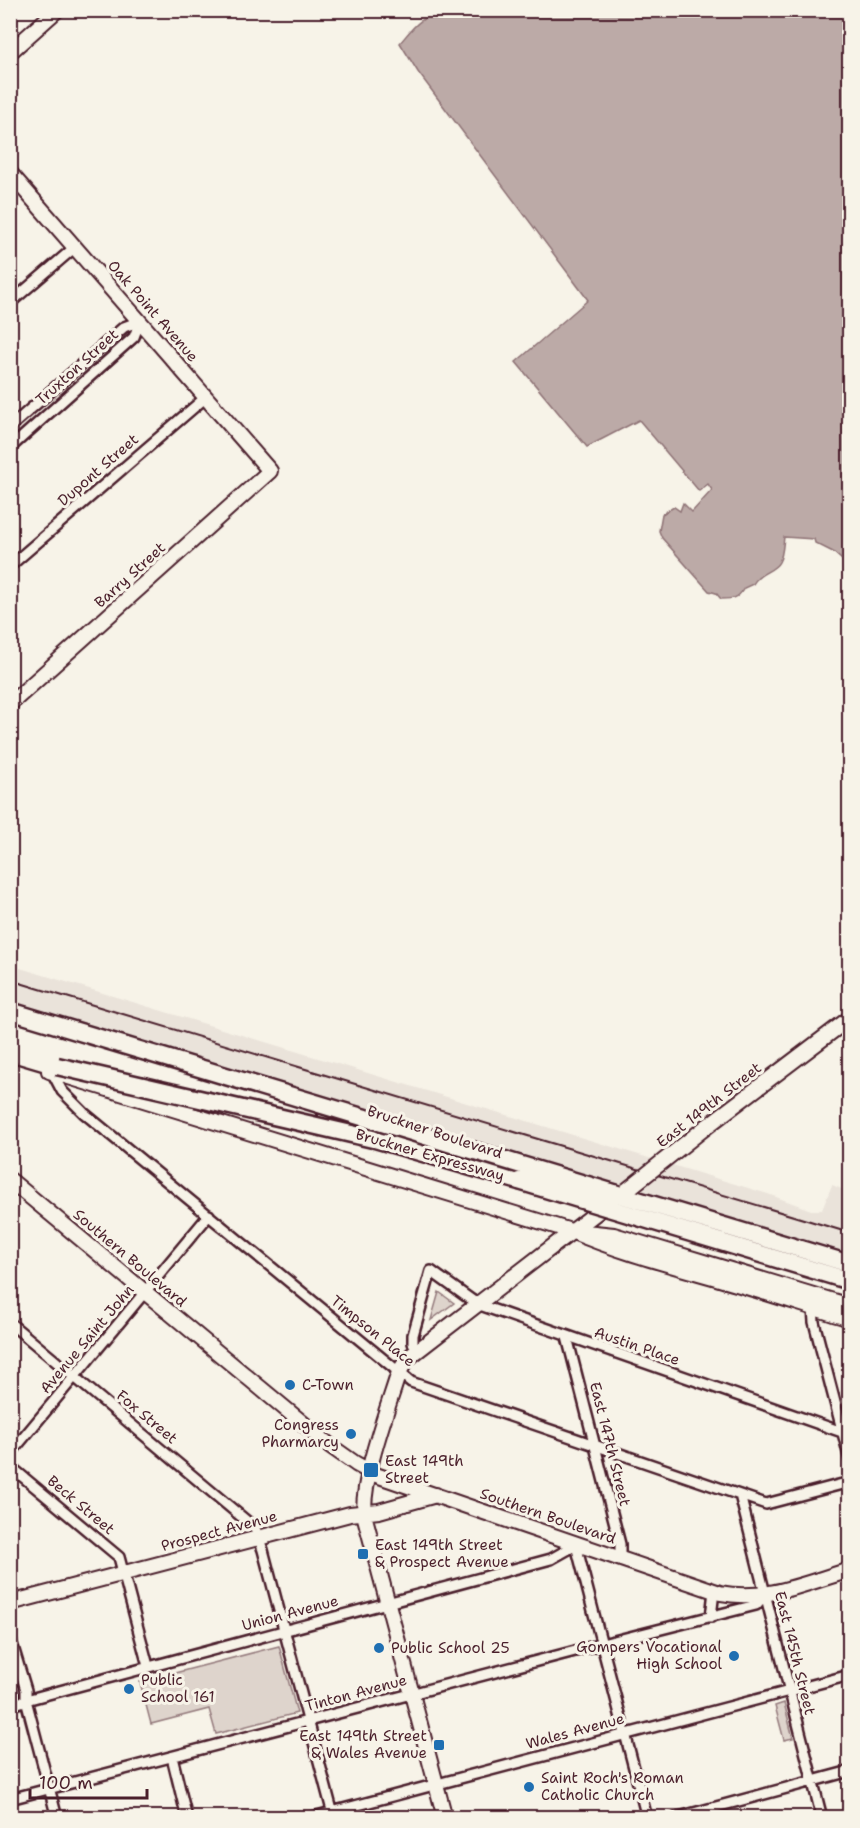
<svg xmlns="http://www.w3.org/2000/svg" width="860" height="1828" font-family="'Shantell Sans',sans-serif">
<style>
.built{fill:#eae3da}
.green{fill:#ded4cc;stroke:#947a7c;stroke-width:1.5}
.water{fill:#bcaaa7;stroke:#8e7275;stroke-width:1.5}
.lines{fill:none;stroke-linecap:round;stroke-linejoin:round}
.street-casing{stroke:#4a1f2b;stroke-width:14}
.secondary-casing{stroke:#4a1f2b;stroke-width:18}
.highway-casing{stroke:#4a1f2b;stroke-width:21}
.street{stroke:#f7f3e8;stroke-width:9}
.secondary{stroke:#f7f3e8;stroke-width:14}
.highway{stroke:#f7f3e8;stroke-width:16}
.rail{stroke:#4a1f2b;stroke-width:2}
.secondary-bridge-casing{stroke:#4a1f2b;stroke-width:18;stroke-linecap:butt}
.highway-bridge-casing{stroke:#4a1f2b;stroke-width:21;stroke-linecap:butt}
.secondary-bridge{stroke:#f7f3e8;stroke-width:14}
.highway-bridge{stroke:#f7f3e8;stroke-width:16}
.poi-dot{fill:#1f6fb2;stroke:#f7f3e8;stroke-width:2}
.labels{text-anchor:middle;stroke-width:6;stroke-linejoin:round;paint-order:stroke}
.street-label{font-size:15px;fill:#4a1f2b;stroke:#f7f3e8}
.poi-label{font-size:15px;fill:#4a1f2b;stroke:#f7f3e8;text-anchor:start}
</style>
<rect width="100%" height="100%" fill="#f7f3e8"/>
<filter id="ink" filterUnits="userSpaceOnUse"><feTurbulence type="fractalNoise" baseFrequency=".0167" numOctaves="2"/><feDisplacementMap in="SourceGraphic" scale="12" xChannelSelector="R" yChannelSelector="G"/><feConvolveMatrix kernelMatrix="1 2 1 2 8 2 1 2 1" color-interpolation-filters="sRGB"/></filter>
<g filter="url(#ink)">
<path class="built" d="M 10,965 L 768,1194 L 811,1210 L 822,1210 L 832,1185 L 849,1192 L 849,1255 L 614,1185 L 11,1001 Z"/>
<path class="green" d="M 439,1292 L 454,1303 L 431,1320 Z
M 279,1646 L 297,1713 L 216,1734 L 209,1709 L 151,1724 L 140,1682 Z
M 784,1703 L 793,1738 L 784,1740 L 775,1706 Z"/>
<path class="water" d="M 446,11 L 849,11 L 849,566 L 833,552 L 815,543 L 814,539 L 784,537 C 783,544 783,555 779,562 C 774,572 759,572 753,584 L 744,588 C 738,599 733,599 721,599 L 716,593 L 709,591 L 662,538 L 659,531 L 662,514 L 674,507 L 680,511 L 683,503 L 692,512 L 712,490 L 708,484 L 699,491 L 639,420 L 587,447 L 516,362 L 588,300 L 418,72 L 400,43 C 416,24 420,17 446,11 Z"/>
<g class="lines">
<defs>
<path id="street" d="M 10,303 L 75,247
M 10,427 L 124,327 L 140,321
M 10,448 L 134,337 L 140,321
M 10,566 L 206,397
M 52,1072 L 62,1091 L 84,1113 L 411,1382 L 766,1504 L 850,1482
M 813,1308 L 814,1322 L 850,1460
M 10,1323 L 255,1528 L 263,1550 L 334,1818
M 567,1337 L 620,1544 L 620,1558
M 418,1350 L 413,1343 L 413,1335 L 431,1271 L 477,1304 L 842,1432
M 10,1454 L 209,1215
M 10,1466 L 119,1557 L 148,1666
M 740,1495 L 822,1818
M 711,1617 L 714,1591
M 10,1637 L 26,1690 L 26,1700 L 57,1818
M 10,1706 L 26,1700 L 551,1559 L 576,1545 L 647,1818
M 172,1757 L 187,1818
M 10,1799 L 602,1644 L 756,1605 L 765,1595
M 309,1818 L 850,1675
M 675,1818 L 850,1771"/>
<path id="secondary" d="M 10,52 L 57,10
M 10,173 L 270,471 L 10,704
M 10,1040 L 152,1079
M 49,1071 L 571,1231 C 620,1252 671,1265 723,1280 C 765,1292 807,1306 850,1319
M 326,1115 L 402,1139
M 706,1127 L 850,1018
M 10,1180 L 329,1445 L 356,1464 L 376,1475 L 720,1593 C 765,1602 806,1583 850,1570
M 585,1232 L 614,1235 L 850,1306
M 10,1603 L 350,1514 L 379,1511 L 436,1495
M 445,1818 L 365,1518 C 359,1484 388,1408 399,1372 L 408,1358 L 609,1203"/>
<path id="highway" d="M 10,1028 L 308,1118
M 10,1052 L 57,1066
M 361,1135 L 519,1181"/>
</defs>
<use href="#street" class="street-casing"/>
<use href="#secondary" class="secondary-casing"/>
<use href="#highway" class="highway-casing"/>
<use href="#street" class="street"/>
<use href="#secondary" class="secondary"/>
<use href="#highway" class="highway"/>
<path class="rail" d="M 10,980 L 850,1233"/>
<defs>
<path id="secondary-bridge" d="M 627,1190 L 706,1127"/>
<path id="highway-bridge" d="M 10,1011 L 850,1264
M 57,1066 L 373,1139
M 519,1181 L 850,1281"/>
</defs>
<use href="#secondary-bridge" class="secondary-bridge-casing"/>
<use href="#highway-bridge" class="highway-bridge-casing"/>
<use href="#secondary-bridge" class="secondary-bridge"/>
<use href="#highway-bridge" class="highway-bridge"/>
</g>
</g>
<g class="poi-dot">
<circle cx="290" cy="1385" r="6"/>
<circle cx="351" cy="1434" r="6"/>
<rect x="363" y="1462" width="16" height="16" rx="3"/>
<rect x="357" y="1548" width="12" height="12" rx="3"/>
<circle cx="379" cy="1648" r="6"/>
<circle cx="734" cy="1656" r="6"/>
<circle cx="129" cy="1689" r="6"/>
<rect x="433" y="1739" width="12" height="12" rx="3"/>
<circle cx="529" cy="1787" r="6"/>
</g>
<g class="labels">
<g class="street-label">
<text transform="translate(153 311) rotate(49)" y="5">Oak Point Avenue</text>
<text transform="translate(77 367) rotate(-42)" y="5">Truxton Street</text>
<text transform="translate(98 470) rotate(-41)" y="5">Dupont Street</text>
<text transform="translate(130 575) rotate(-42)" y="5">Barry Street</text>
<text transform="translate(709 1105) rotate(-38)" y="5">East 149th Street</text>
<text transform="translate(435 1132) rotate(18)" y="5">Bruckner Boulevard</text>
<text transform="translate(430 1155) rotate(16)" y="5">Bruckner Expressway</text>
<text transform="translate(130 1258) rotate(40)" y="5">Southern Boulevard</text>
<text transform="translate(373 1331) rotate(39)" y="5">Timpson Place</text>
<text transform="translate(87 1339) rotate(-50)" y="5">Avenue Saint John</text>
<text transform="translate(637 1346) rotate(19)" y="5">Austin Place</text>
<text transform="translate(147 1417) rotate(40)" y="5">Fox Street</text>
<text transform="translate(610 1444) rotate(76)" y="5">East 147th Street</text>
<text transform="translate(81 1505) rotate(40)" y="5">Beck Street</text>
<text transform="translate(548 1516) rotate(19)" y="5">Southern Boulevard</text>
<text transform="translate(219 1531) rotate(-15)" y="5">Prospect Avenue</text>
<text transform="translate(290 1613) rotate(-15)" y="5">Union Avenue</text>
<text transform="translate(795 1653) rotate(76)" y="5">East 145th Street</text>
<text transform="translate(356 1693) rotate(-15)" y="5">Tinton Avenue</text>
<text transform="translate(575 1731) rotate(-15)" y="5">Wales Avenue</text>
</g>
<g class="poi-label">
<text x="302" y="1390">C-Town</text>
<text x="339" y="1430" text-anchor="end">Congress<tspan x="339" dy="17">Pharmarcy</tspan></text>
<text x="385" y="1466">East 149th<tspan x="385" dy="17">Street</tspan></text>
<text x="375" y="1550">East 149th Street<tspan x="375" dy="17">&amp; Prospect Avenue</tspan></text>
<text x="722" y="1652" text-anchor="end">Gompers Vocational<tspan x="722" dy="17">High School</tspan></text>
<text x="391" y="1653">Public School 25</text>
<text x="141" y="1685">Public<tspan x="141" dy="17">School 161</tspan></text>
<text x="427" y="1741" text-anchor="end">East 149th Street<tspan x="427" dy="17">&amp; Wales Avenue</tspan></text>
<text x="541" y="1783">Saint Roch's Roman<tspan x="541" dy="17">Catholic Church</tspan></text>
</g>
</g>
<rect width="860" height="1828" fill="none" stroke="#f7f3e8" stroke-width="36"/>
<rect x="18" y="18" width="824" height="1792" fill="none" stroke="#4a1f2b" stroke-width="2" filter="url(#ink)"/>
<path d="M30 1789v9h117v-9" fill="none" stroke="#4a1f2b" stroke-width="3"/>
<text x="39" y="1789" font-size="18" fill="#4a1f2b" stroke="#f7f3e8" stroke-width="4.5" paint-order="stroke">100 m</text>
</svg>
